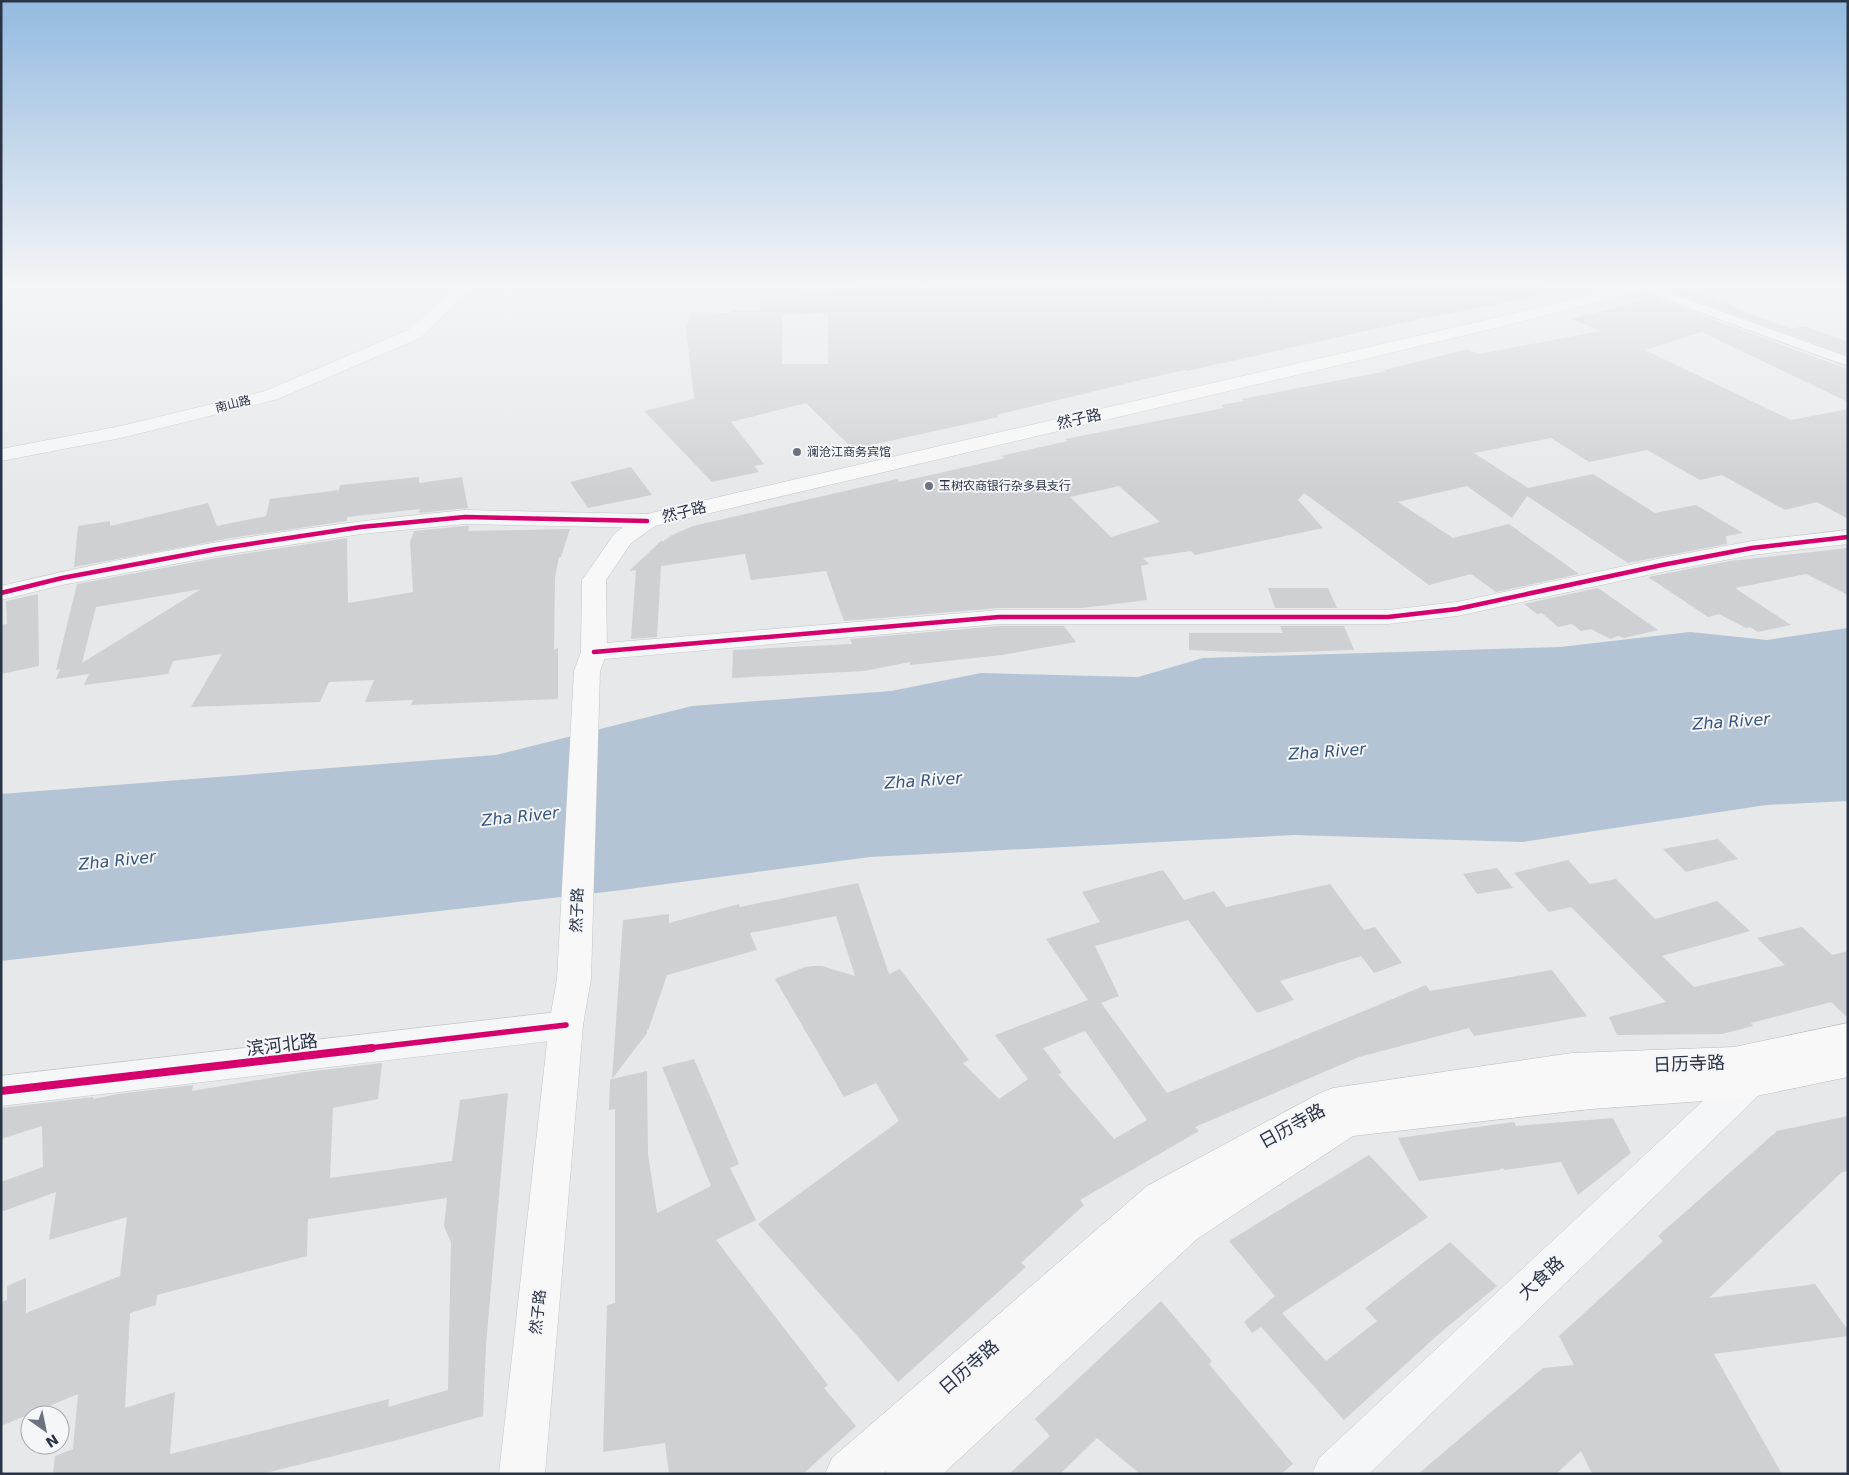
<svg xmlns="http://www.w3.org/2000/svg" width="1849" height="1475" font-family="'DejaVu Sans','Noto Sans SC',sans-serif">
<style>
.water{fill:#b4c4d5}
.building{fill:#ced0d3;fill-rule:evenodd}
.lines{fill:none;stroke-linecap:round;stroke-linejoin:round}
.minor-casing{stroke:#c4c6c8;stroke-width:2}
.tertiary-casing{stroke:#c4c6c8;stroke-width:1}
.primary-casing{stroke:#c2c5c8;stroke-width:1}
.trunk-casing{stroke:#b8bbbf;stroke-width:1}
.minor{fill:#f5f6f7;fill-rule:evenodd}
.tertiary{fill:#f5f6f7;fill-rule:evenodd}
.primary{fill:#f8f8f8;fill-rule:evenodd}
.trunk{fill:#f8f8f8;fill-rule:evenodd}
.cycleway-far2-casing{stroke:#f4f6f9;stroke-width:7}
.cycleway-far1-casing{stroke:#f4f6f9;stroke-width:9}
.cycleway-casing{stroke:#f4f6f9;stroke-width:11}
.cycleway-far2{stroke:#d6006c;stroke-width:4.5}
.cycleway-far1{stroke:#d6006c;stroke-width:5.5}
.cycleway{stroke:#d6006c;stroke-width:8}
.poi-dot{fill:#6c737f;stroke:#f4f6f9;stroke-width:2}
.labels{text-anchor:middle;stroke-width:4;stroke-linejoin:round;paint-order:stroke}
.far-street-label{font-size:12px;fill:#2b3445;stroke:#f4f6f9}
.far-poi-label{font-size:12px;fill:#2b3445;stroke:#f4f6f9;text-anchor:start}
.street-label{font-size:15px;fill:#2b3445;stroke:#f4f6f9}
.water-label{font-size:16px;font-style:italic;fill:#34527a;stroke:#f4f6f9}
.near-street-label{font-size:18px;fill:#2b3445;stroke:#f4f6f9}
</style>
<rect width="100%" height="100%" fill="#e6e8ea"/>
<path class="water" d="M 1848,628 L 1848,801 L 1766,805 L 1522,842 L 1294,835 L 870,857 L 614,891 L 1,961 L 1,794 L 496,755 L 692,706 L 891,691 L 981,673 L 1138,677 L 1203,658 L 1560,647 L 1690,632 L 1767,640 Z"/>
<path class="building" d="M 863,285 L 920,285 L 921,288 L 953,285 L 1545,285 L 1546,294 L 1439,316 L 1437,315 L 1187,371 L 1185,370 L 1145,379 L 996,415 L 999,417 L 853,449 L 806,403 L 731,422 L 764,464 L 754,466 L 759,472 L 712,482 L 644,411 L 694,399 L 686,327 L 692,312 L 732,313 L 733,310 L 759,310 L 761,297 L 800,296 L 800,294 L 830,293 L 829,288 L 864,287 ZM 828,313 L 828,364 L 782,364 L 782,315 Z
M 1682,287 L 1791,329 L 1804,326 L 1848,342 L 1848,353 L 1844,354 L 1671,291 Z
M 1654,298 L 1848,369 L 1848,402 L 1702,332 L 1645,350 L 1791,420 L 1848,409 L 1848,519 L 1817,502 L 1785,510 L 1722,475 L 1700,480 L 1647,450 L 1589,462 L 1551,438 L 1474,453 L 1528,488 L 1593,474 L 1655,513 L 1696,505 L 1743,533 L 1726,536 L 1727,544 L 1628,563 L 1527,496 L 1512,518 L 1467,486 L 1398,502 L 1453,538 L 1509,524 L 1579,574 L 1496,592 L 1471,574 L 1429,585 L 1304,493 L 1298,500 L 1323,528 L 1195,555 L 1191,551 L 1143,558 L 1149,564 L 1141,566 L 1147,600 L 1082,608 L 999,608 L 844,621 L 826,571 L 751,580 L 745,554 L 661,566 L 657,637 L 631,639 L 636,570 L 629,571 L 662,540 L 662,542 L 672,535 L 693,526 L 897,479 L 899,482 L 1006,458 L 1000,456 L 1068,441 L 1065,439 L 1224,408 L 1221,405 L 1244,401 L 1242,399 L 1387,371 L 1384,370 L 1468,349 L 1478,354 L 1601,331 L 1571,319 ZM 1119,486 L 1160,522 L 1111,537 L 1070,497 Z
M 631,467 L 652,495 L 588,508 L 570,482 Z
M 419,477 L 419,483 L 462,477 L 468,508 L 419,513 L 420,509 L 347,517 L 347,521 L 231,538 L 74,567 L 78,526 L 110,521 L 110,526 L 208,503 L 217,526 L 266,516 L 270,499 L 339,490 L 340,485 Z
M 465,526 L 469,526 L 468,531 L 570,529 L 561,557 L 559,557 L 555,578 L 554,650 L 558,648 L 558,699 L 411,705 L 413,700 L 365,702 L 374,680 L 329,682 L 320,702 L 191,707 L 222,654 L 173,661 L 168,674 L 84,685 L 89,674 L 56,679 L 60,669 L 56,670 L 77,584 L 217,558 L 347,538 L 348,603 L 413,592 L 410,542 L 414,531 ZM 201,589 L 82,663 L 96,607 Z
M 1848,548 L 1848,595 L 1806,574 L 1735,588 L 1791,625 L 1758,632 L 1750,627 L 1746,628 L 1719,614 L 1708,617 L 1648,577 L 1730,561 Z
M 1268,588 L 1328,588 L 1337,608 L 1275,608 Z
M 1598,588 L 1658,630 L 1624,638 L 1618,636 L 1610,639 L 1591,629 L 1581,631 L 1572,624 L 1558,627 L 1542,613 L 1537,614 L 1524,604 Z
M 38,594 L 39,666 L 1,674 L 1,625 L 7,624 L 6,601 Z
M 999,626 L 1064,626 L 1076,642 L 1002,655 L 910,665 L 910,662 L 864,671 L 732,678 L 733,650 L 852,644 L 850,639 Z
M 1280,626 L 1344,626 L 1354,650 L 1259,653 L 1189,650 L 1189,633 L 1283,633 Z
M 1718,839 L 1738,859 L 1686,872 L 1663,849 Z
M 1568,860 L 1590,884 L 1616,879 L 1655,919 L 1717,901 L 1750,931 L 1662,956 L 1694,987 L 1785,965 L 1757,938 L 1802,927 L 1832,955 L 1848,951 L 1848,1018 L 1831,1002 L 1751,1023 L 1753,1026 L 1722,1034 L 1617,1035 L 1609,1017 L 1666,1002 L 1571,907 L 1549,912 L 1514,873 Z
M 1497,868 L 1513,888 L 1477,894 L 1463,874 Z
M 1163,870 L 1184,900 L 1214,891 L 1226,907 L 1330,884 L 1364,930 L 1375,927 L 1402,963 L 1374,973 L 1361,956 L 1280,981 L 1294,1000 L 1257,1013 L 1188,920 L 1095,946 L 1119,996 L 1101,1003 L 1167,1093 L 1426,985 L 1430,991 L 1552,970 L 1587,1016 L 1474,1036 L 1469,1028 L 1359,1057 L 1195,1127 L 1199,1131 L 1080,1200 L 1084,1205 L 1021,1263 L 1026,1267 L 898,1382 L 758,1224 L 899,1121 L 876,1083 L 844,1097 L 775,979 L 805,967 L 813,966 L 822,966 L 855,976 L 836,916 L 750,933 L 757,950 L 667,975 L 648,1031 L 647,1029 L 647,1033 L 612,1079 L 647,1071 L 648,1154 L 657,1213 L 711,1186 L 662,1067 L 694,1059 L 739,1164 L 730,1168 L 756,1220 L 716,1240 L 828,1385 L 824,1388 L 856,1426 L 803,1474 L 669,1474 L 665,1443 L 603,1452 L 607,1305 L 615,1303 L 615,1109 L 609,1110 L 610,1080 L 612,1079 L 623,920 L 669,914 L 669,923 L 739,904 L 740,907 L 858,883 L 889,974 L 900,969 L 969,1060 L 963,1063 L 999,1099 L 1028,1079 L 995,1035 L 1088,1000 L 1046,939 L 1100,922 L 1082,892 ZM 1085,1031 L 1147,1120 L 1114,1139 L 1058,1074 L 1062,1073 L 1043,1048 Z
M 382,1063 L 378,1099 L 333,1108 L 330,1178 L 452,1161 L 460,1100 L 508,1093 L 486,1345 L 483,1416 L 394,1441 L 262,1474 L 53,1474 L 55,1456 L 73,1449 L 78,1394 L 1,1426 L 1,1302 L 7,1300 L 7,1286 L 26,1278 L 26,1313 L 120,1276 L 127,1217 L 49,1240 L 56,1192 L 1,1212 L 1,1182 L 43,1167 L 42,1126 L 1,1139 L 1,1108 L 93,1097 L 93,1099 L 118,1094 L 193,1085 L 192,1091 L 306,1072 ZM 447,1198 L 444,1226 L 451,1242 L 448,1390 L 388,1407 L 389,1399 L 170,1454 L 175,1392 L 125,1408 L 130,1313 L 156,1305 L 157,1295 L 307,1256 L 308,1219 Z
M 1848,1116 L 1848,1171 L 1842,1172 L 1709,1298 L 1815,1284 L 1848,1330 L 1848,1336 L 1714,1354 L 1782,1474 L 1592,1474 L 1581,1451 L 1556,1474 L 1418,1474 L 1543,1368 L 1574,1365 L 1559,1336 L 1663,1241 L 1658,1236 L 1777,1131 Z
M 1613,1118 L 1631,1153 L 1578,1195 L 1561,1162 L 1504,1170 L 1503,1168 L 1499,1170 L 1419,1181 L 1398,1138 L 1514,1122 L 1516,1126 Z
M 1369,1155 L 1428,1217 L 1282,1313 L 1326,1361 L 1377,1321 L 1365,1308 L 1450,1242 L 1497,1286 L 1440,1333 L 1344,1420 L 1261,1327 L 1252,1333 L 1244,1322 L 1275,1296 L 1229,1241 Z
M 1161,1301 L 1212,1361 L 1209,1364 L 1293,1464 L 1281,1474 L 1140,1474 L 1097,1438 L 1060,1474 L 1009,1474 L 1050,1436 L 1035,1419 Z"/>
<g class="lines">
<defs>
<path id="minor" d="M 1635,285 L 1649,285 L 1848,357 L 1848,366 L 1636,289 Z"/>
<path id="tertiary" d="M 458,285 L 475,285 L 420,338 L 278,399 L 121,438 L 1,461 L 1,449 L 121,426 L 265,391 L 408,330 Z
M 465,510 L 647,514 L 655,516 L 658,521 L 655,526 L 647,528 L 465,524 L 361,534 L 217,556 L 62,585 L 1,600 L 1,586 C 153,549 309,525 465,510 Z
M 1848,530 L 1848,544 L 1752,555 L 1662,572 L 1457,616 L 1388,624 L 999,624 L 594,660 L 585,657 L 581,652 L 585,647 L 594,644 L 999,610 L 1388,610 L 1457,602 L 1662,558 L 1752,541 Z
M 566,1011 L 578,1015 L 583,1025 L 578,1035 L 566,1039 L 1,1106 L 1,1076 Z
M 1747,1068 L 1760,1072 L 1765,1083 L 1760,1094 L 1369,1474 L 1312,1474 L 1319,1458 L 1734,1072 Z"/>
<path id="primary" d="M 1627,285 L 1653,285 L 1651,288 L 1500,327 L 655,526 L 631,543 L 606,580 L 607,652 L 600,671 L 591,979 L 583,1025 L 545,1474 L 499,1474 L 549,1025 L 557,979 L 574,671 L 581,652 L 582,580 L 615,533 L 639,516 L 723,496 L 1499,317 Z"/>
<path id="trunk" d="M 1848,1023 L 1848,1077 L 1747,1098 L 1591,1109 L 1353,1136 L 1197,1239 L 943,1474 L 885,1474 L 886,1471 L 883,1474 L 825,1474 L 832,1458 L 1147,1186 L 1320,1093 L 1333,1088 L 1572,1053 L 1734,1047 Z"/>
</defs>
<use href="#minor" class="minor-casing"/>
<use href="#tertiary" class="tertiary-casing"/>
<use href="#primary" class="primary-casing"/>
<use href="#trunk" class="trunk-casing"/>
<use href="#minor" class="minor"/>
<use href="#tertiary" class="tertiary"/>
<use href="#primary" class="primary"/>
<use href="#trunk" class="trunk"/>
<defs>
<path id="cycleway-far2" d="M 1,593 L 62,578 L 217,549 L 361,527 L 465,517 L 647,521
M 594,652 L 999,617 L 1388,617 L 1457,609 L 1662,565 L 1752,548 L 1848,537"/>
<path id="cycleway-far1" d="M 361,1049 L 566,1025"/>
<path id="cycleway" d="M 1,1091 L 372,1048"/>
</defs>
<use href="#cycleway-far2" class="cycleway-far2-casing"/>
<use href="#cycleway-far1" class="cycleway-far1-casing"/>
<use href="#cycleway" class="cycleway-casing"/>
<use href="#cycleway-far2" class="cycleway-far2"/>
<use href="#cycleway-far1" class="cycleway-far1"/>
<use href="#cycleway" class="cycleway"/>
</g>
<linearGradient id="sky" x2="0" y2="1"><stop stop-color="#93bae0"/><stop offset="0.58" stop-color="#f4f5f6"/><stop offset="1" stop-color="#f4f5f6" stop-opacity="0"/></linearGradient>
<rect width="1849" height="491" fill="url(#sky)"/>
<g class="poi-dot">
<circle cx="797" cy="452" r="5"/>
<circle cx="929" cy="486" r="5"/>
</g>
<g class="labels">
<g class="far-street-label">
<text transform="translate(233 404) rotate(-14)" y="4">南山路</text>
</g>
<g class="far-poi-label">
<text x="807" y="456">澜沧江商务宾馆</text>
<text x="939" y="490">玉树农商银行杂多县支行</text>
</g>
<g class="street-label">
<text transform="translate(1079 419) rotate(-13)" y="5">然子路</text>
<text transform="translate(684 512) rotate(-14)" y="5">然子路</text>
<text transform="translate(577 910) rotate(-88)" y="5">然子路</text>
<text transform="translate(538 1312) rotate(-84)" y="5">然子路</text>
</g>
<g class="water-label">
<text transform="translate(1731 721) rotate(-4)" y="6">Zha River</text>
<text transform="translate(1327 751) rotate(-4)" y="6">Zha River</text>
<text transform="translate(923 780) rotate(-4)" y="6">Zha River</text>
<text transform="translate(520 816) rotate(-6)" y="6">Zha River</text>
<text transform="translate(117 860) rotate(-6)" y="6">Zha River</text>
</g>
<g class="near-street-label">
<text transform="translate(282 1045) rotate(-7)" y="6">滨河北路</text>
<text transform="translate(1689 1064) rotate(-2)" y="6">日历寺路</text>
<text transform="translate(1292 1126) rotate(-29)" y="6">日历寺路</text>
<text transform="translate(1541 1278) rotate(-43)" y="6">大食路</text>
<text transform="translate(969 1367) rotate(-41)" y="6">日历寺路</text>
</g>
</g>
<rect width="1849" height="1475" fill="none" stroke="#2b3445" stroke-width="5"/>
<g transform="translate(45 1430) rotate(147)"><circle r="24" fill="#f4f6f9" stroke="#a4a8b1"/>
<path d="M0-4L9 19L0 12L-9 19Z" fill="#6c737f"/>
<text y="-8" font-size="14" font-weight="bold" text-anchor="middle" fill="#2b3445">N</text>
</g>
</svg>
